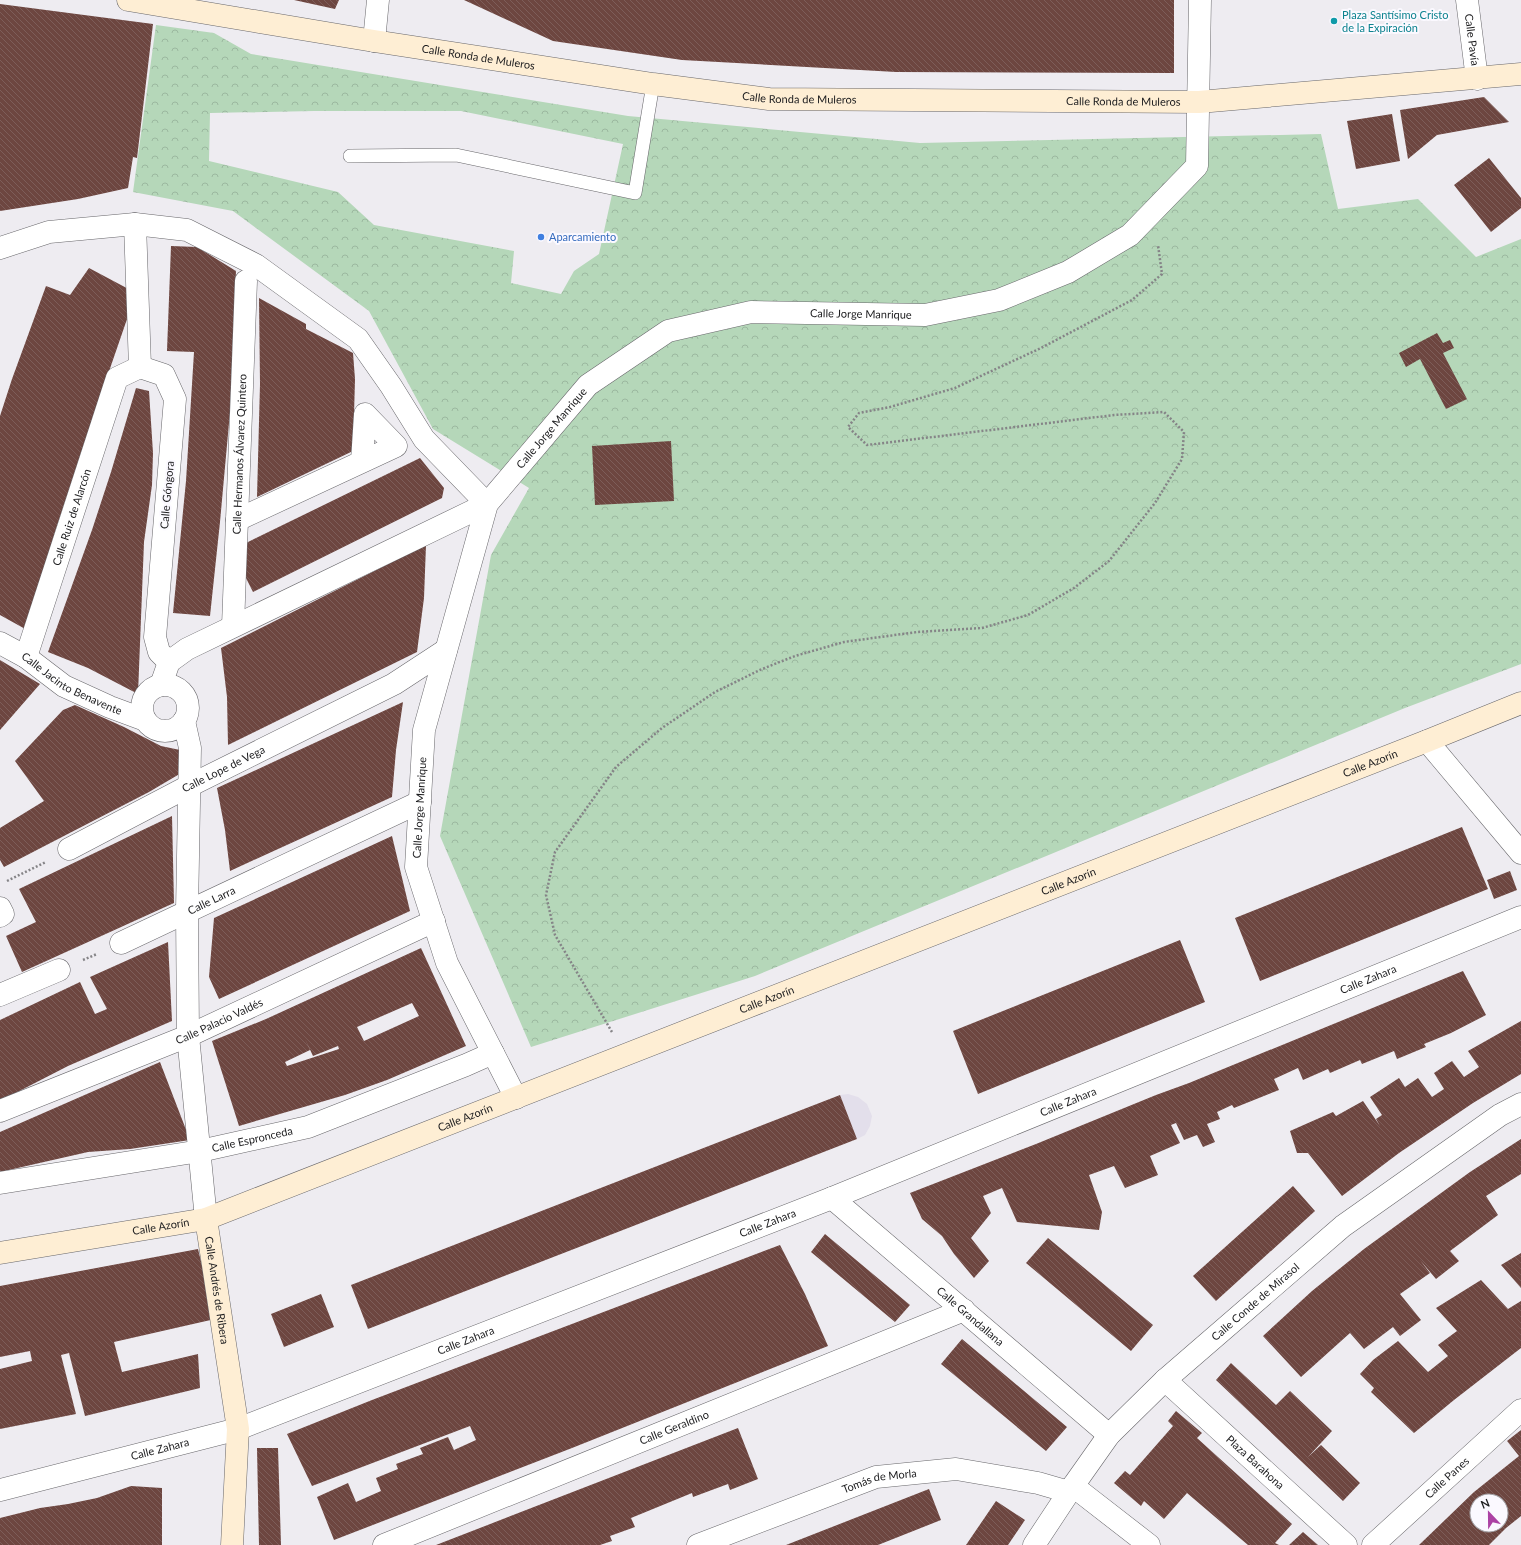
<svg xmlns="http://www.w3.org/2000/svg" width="1521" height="1545" font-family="Lato,sans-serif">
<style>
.built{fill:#e3dfeb}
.park{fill:url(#park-crowns);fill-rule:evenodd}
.building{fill:url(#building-back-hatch);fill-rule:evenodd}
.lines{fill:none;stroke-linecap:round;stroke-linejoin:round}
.lane-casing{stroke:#68676b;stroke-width:14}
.street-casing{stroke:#68676b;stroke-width:23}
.secondary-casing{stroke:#68676b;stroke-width:23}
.path{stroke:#858487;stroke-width:2.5;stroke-dasharray:2 2;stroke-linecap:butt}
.lane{stroke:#fff;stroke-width:13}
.street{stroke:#fff;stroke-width:22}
.secondary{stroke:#feeed4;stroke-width:22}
.culture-dot{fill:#0f9aa8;stroke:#fbf9ff;stroke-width:1.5}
.shop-dot{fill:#3f7fe0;stroke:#fbf9ff;stroke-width:1.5}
.labels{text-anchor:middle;stroke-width:4;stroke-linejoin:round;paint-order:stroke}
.culture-label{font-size:11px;fill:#0d838f;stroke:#fbf9ff;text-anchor:start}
.street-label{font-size:11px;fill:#1c1c1e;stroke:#fbf9ff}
.shop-label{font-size:11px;fill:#366cbe;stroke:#fbf9ff;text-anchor:start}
</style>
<defs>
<pattern id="park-crowns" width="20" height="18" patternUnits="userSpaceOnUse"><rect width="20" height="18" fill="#b5d7b9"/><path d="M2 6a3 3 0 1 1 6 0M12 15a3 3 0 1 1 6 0" fill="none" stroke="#9bb89f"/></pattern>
<pattern id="building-back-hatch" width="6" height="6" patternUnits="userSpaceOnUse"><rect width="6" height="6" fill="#6d4640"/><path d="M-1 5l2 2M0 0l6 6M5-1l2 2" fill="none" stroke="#7d5d59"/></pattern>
</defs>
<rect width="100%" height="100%" fill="#eeecf1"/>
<path class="built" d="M 848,1094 L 858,1097 L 867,1104 L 872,1116 L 870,1126 L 865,1135 L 857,1139 L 840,1095 Z"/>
<path class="park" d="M 156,25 L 214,33 L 251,54 L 628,116 L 920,143 L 1321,134 L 1338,209 L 1418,199 L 1476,257 L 1521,239 L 1521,664 L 1405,708 L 755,976 L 531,1047 L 440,836 L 491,555 L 529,488 L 433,429 L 369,311 L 233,211 L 133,192 ZM 314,111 L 461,111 L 623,144 L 599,254 L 574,271 L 561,294 L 511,283 L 514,251 L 374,225 L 338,192 L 209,161 L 210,113 Z"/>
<path class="building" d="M 294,0 L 339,0 L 335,9 Z
M 464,0 L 1174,0 L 1174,73 L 896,72 L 682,60 L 553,41 Z
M 0,4 L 153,24 L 137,158 L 133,157 L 128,188 L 78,199 L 0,211 Z
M 1484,97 L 1509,122 L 1437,135 L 1408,159 L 1400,110 Z
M 1392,114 L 1400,161 L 1356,169 L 1347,121 Z
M 1489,158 L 1521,198 L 1521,208 L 1491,232 L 1454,185 Z
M 171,246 L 197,247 L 236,271 L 230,412 L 220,522 L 210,616 L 173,613 L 186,481 L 194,352 L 167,351 Z
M 89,268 L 136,293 L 84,444 L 55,532 L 27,630 L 0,615 L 0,416 L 12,379 L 46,286 L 70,295 Z
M 259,298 L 306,324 L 306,329 L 353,353 L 355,379 L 353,451 L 257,497 L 260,384 Z
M 1437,333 L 1443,343 L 1450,340 L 1454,348 L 1443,353 L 1467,399 L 1446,409 L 1420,359 L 1406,367 L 1399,353 Z
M 136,388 L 149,391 L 153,453 L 152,485 L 144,542 L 138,694 L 88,668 L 48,652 L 92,530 L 111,472 Z
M 671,441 L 674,501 L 595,505 L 592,446 Z
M 420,458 L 444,488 L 442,498 L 253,592 L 244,574 L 246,543 Z
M 426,545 L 424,598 L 417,652 L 228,745 L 227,697 L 221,648 Z
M 0,660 L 40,684 L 0,730 Z
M 403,702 L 396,750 L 392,797 L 230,871 L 225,830 L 217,788 Z
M 75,705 L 124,727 L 161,746 L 180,750 L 188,769 L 149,792 L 4,867 L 0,860 L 0,828 L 44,801 L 15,761 L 63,710 Z
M 172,816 L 174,903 L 22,972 L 6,936 L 36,922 L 19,889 Z
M 1462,827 L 1488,889 L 1260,981 L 1235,918 Z
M 392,836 L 410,911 L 219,999 L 209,977 L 214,918 Z
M 1510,871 L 1517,890 L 1494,899 L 1487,880 Z
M 1180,940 L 1205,1002 L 978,1094 L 953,1031 Z
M 168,942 L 172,1021 L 68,1066 L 0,1101 L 0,1020 L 80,982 L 95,1014 L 107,1009 L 90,977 Z
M 421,948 L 466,1046 L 387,1080 L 345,1095 L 239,1126 L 212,1041 L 266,1019 ZM 412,1003 L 419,1016 L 364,1041 L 357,1027 ZM 305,1039 L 313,1056 L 338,1046 L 339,1049 L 287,1066 L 285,1062 L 310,1050 Z
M 1463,971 L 1486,1015 L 1451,1033 L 1424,1044 L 1426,1047 L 1397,1059 L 1394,1051 L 1362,1064 L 1360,1060 L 1330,1073 L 1328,1069 L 1303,1080 L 1298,1068 L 1274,1079 L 1279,1090 L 1234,1108 L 1232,1105 L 1217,1112 L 1220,1119 L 1207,1124 L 1215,1142 L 1203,1147 L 1197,1135 L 1184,1140 L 1176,1123 L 1171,1125 L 1180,1143 L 1150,1156 L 1158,1175 L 1125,1188 L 1114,1166 L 1089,1175 L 1102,1212 L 1099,1230 L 1017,1222 L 1002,1188 L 983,1196 L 991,1213 L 971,1238 L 989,1261 L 974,1278 L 954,1254 L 942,1236 L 922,1219 L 910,1193 L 1036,1144 L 1156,1095 L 1189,1083 Z
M 1521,1021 L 1521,1074 L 1473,1103 L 1399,1153 L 1342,1196 L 1308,1153 L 1297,1153 L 1290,1131 L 1333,1112 L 1336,1116 L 1363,1101 L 1380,1126 L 1376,1119 L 1382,1115 L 1370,1097 L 1399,1078 L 1405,1087 L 1418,1078 L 1432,1097 L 1444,1089 L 1434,1073 L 1452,1061 L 1464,1077 L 1479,1067 L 1468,1051 Z
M 160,1062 L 190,1140 L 130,1149 L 88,1152 L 0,1172 L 0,1132 Z
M 840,1095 L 857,1139 L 368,1329 L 351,1285 Z
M 1521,1139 L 1521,1174 L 1486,1196 L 1498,1215 L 1450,1251 L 1459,1261 L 1436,1279 L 1420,1260 L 1430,1273 L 1400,1294 L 1421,1320 L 1400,1336 L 1393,1327 L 1364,1349 L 1350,1333 L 1301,1377 L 1263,1336 L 1312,1291 L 1364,1249 L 1470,1172 Z
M 1293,1186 L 1315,1211 L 1216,1301 L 1193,1276 Z
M 825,1234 L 910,1305 L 895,1322 L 811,1252 Z
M 1048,1238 L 1153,1325 L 1131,1351 L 1026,1263 Z
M 780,1245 L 805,1294 L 828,1346 L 572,1448 L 334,1540 L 317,1497 L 348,1483 L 356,1502 L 381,1491 L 376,1478 L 398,1469 L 396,1464 L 423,1454 L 420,1448 L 448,1437 L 454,1450 L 476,1440 L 470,1426 L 312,1486 L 287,1434 L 372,1400 Z
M 198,1249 L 215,1319 L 114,1342 L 122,1372 L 198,1354 L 200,1388 L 85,1416 L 69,1353 L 61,1355 L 76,1414 L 0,1429 L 0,1369 L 32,1361 L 30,1351 L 0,1357 L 0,1286 Z
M 1521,1253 L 1521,1288 L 1501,1265 Z
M 1481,1280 L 1508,1309 L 1521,1301 L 1521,1348 L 1454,1400 L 1414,1433 L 1371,1392 L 1374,1388 L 1360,1374 L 1373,1360 L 1398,1341 L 1428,1372 L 1448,1356 L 1438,1345 L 1457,1331 L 1436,1308 Z
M 321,1294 L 334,1327 L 284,1347 L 271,1314 Z
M 962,1339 L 1067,1427 L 1046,1451 L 941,1364 Z
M 1231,1363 L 1276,1405 L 1290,1391 L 1332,1431 L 1308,1457 L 1321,1445 L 1360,1483 L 1343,1501 L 1216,1380 Z
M 1176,1411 L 1202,1433 L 1197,1438 L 1292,1524 L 1275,1543 L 1279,1545 L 1248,1545 L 1187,1493 L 1164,1519 L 1144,1501 L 1141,1506 L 1114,1483 L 1125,1471 L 1130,1475 L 1173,1426 L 1168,1421 Z
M 738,1428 L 758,1479 L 730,1490 L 728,1484 L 693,1497 L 692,1493 L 631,1518 L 635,1527 L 610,1536 L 612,1541 L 600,1545 L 436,1545 Z
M 1521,1430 L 1521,1516 L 1506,1528 L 1489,1545 L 1419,1545 L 1474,1492 L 1519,1456 L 1507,1441 ZM 1477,1501 L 1501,1501 L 1501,1525 L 1477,1525 Z
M 257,1448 L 278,1448 L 281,1545 L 259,1545 Z
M 131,1486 L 162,1488 L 162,1545 L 0,1545 L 0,1518 L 40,1508 L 68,1504 L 97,1498 Z
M 929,1489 L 941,1520 L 878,1545 L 786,1545 Z
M 996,1501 L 1025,1520 L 1008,1545 L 966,1545 Z
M 1303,1532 L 1318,1545 L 1289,1545 Z"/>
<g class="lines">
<defs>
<path id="lane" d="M 350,156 L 456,155 L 635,193 L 653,84"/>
<g id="street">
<path id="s1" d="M 1467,0 L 1477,79"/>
<path d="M 374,41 L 378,0"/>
<path d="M 135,224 L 140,367"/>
<path d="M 0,248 L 49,232 L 135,224 L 187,230 L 256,265 L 358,339 L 391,386 L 424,439 L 487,504 L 187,649 L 169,662 L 161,685"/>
<path d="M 237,520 L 396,446 L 365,414 L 362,461"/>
<path id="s2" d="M 233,626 L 246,281"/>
<path id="s3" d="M 0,643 L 26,657 L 64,686 L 110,707 L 145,720"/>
<path id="s4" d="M 26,657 L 117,378 L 140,367 L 164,375 L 175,399 L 155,637 L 159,652 L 169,662"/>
<circle cx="165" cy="708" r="23"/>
<path d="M 184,721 L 190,748 L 187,911 L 188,1036 L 206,1219"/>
<path d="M 1427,741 L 1521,853"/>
<path id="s5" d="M 69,849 L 189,786 L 394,684 L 446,650"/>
<path d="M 0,908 L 3,914 L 0,916"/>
<path id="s6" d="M 121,943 L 420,802"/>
<path d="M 0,995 L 59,970"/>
<path id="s7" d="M 516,1098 L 447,963 L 416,867 L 424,730 L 487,504 L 588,385 L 668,331 L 751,312 L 925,315 L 999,300 L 1068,272 L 1130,235 L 1197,166 L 1200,0"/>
<path id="s8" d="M 0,1111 L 188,1036 L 434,921"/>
<path id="s9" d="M 0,1183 L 200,1151 L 308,1127 L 466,1065 L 493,1053"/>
<path id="s10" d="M 832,1198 L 1109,1435"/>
<path id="s11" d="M 1165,1380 L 1346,1545"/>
<path d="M 1073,1486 L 1149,1545"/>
<path id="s12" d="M 0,1490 L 238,1429 L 832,1198 L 1521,917"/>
<path id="s13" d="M 384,1545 L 964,1310"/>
<path id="s14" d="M 698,1545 L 876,1477 L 956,1469 L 1038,1483 L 1069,1492"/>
<path id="s15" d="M 1034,1545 L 1073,1486 L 1109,1435 L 1165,1380 L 1343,1226 L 1500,1115 L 1521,1104"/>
<path id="s16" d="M 1373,1545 L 1521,1410"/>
</g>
<g id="secondary">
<path id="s17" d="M 128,0 L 374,41 L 653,84 L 769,99 L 1199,102 L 1521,74"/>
<path id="s18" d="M 206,1219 L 238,1429 L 232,1545"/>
<path id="s19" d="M 0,1253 L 206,1219 L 1427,741 L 1521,703"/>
</g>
</defs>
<use href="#lane" class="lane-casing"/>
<use href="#street" class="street-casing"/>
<use href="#secondary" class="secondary-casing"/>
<path class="path" d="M 7,881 L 46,862
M 83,960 L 97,954
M 612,1032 L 555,935 L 546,895 L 555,852 L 616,767 L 662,728 L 715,692 L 762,669 L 795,656 L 844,642 L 917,632 L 982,628 L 1028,615 L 1074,588 L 1109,561 L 1155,503 L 1182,459 L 1184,432 L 1164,412 L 1114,415 L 867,445 L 848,427 L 859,413 L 890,407 L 955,388 L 1041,348 L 1132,300 L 1162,274 L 1158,245"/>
<use href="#lane" class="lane"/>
<use href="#street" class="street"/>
<use href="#secondary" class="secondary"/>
</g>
<circle class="culture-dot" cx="1334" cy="21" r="4"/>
<circle class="shop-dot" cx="541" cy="237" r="4"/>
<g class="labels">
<g class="culture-label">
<text x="1342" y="19">Plaza Santísimo Cristo<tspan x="1342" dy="13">de la Expiración</tspan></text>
</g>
<g class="street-label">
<text dy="4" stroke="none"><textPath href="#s1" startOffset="40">Calle Pavía</textPath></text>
<text dy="4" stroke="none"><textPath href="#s17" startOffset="355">Calle Ronda de Muleros</textPath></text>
<text dy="4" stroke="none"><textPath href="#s17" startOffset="679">Calle Ronda de Muleros</textPath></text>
<text dy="4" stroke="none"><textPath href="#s17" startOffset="1003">Calle Ronda de Muleros</textPath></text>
<text dy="4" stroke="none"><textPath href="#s7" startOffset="1072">Calle Jorge Manrique</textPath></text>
<text dy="4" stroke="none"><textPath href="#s7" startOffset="724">Calle Jorge Manrique</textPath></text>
<text dy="4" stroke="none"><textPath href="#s2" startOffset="172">Calle Hermanos Álvarez Quintero</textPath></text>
<text transform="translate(167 495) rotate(-85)" y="4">Calle Góngora</text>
<text dy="4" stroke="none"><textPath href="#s4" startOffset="147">Calle Ruiz de Alarcón</textPath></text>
<text dy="4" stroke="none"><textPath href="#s3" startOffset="83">Calle Jacinto Benavente</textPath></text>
<text dy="4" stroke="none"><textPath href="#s19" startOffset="1459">Calle Azorín</textPath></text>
<text dy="4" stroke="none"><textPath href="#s5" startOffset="174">Calle Lope de Vega</textPath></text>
<text dy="4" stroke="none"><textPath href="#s7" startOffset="312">Calle Jorge Manrique</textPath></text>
<text dy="4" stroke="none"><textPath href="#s19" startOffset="1135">Calle Azorín</textPath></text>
<text dy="4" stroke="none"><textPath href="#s6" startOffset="100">Calle Larra</textPath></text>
<text dy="4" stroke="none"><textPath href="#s12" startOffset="1462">Calle Zahara</textPath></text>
<text dy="4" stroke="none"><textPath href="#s19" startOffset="811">Calle Azorín</textPath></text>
<text dy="4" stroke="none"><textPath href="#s8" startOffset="237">Calle Palacio Valdés</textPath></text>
<text dy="4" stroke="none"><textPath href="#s12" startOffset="1138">Calle Zahara</textPath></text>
<text dy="4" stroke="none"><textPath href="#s19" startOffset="487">Calle Azorín</textPath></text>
<text dy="4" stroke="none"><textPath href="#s9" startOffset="256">Calle Espronceda</textPath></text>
<text dy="4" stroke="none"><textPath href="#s12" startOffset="814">Calle Zahara</textPath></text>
<text dy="4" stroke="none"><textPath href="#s19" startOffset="163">Calle Azorín</textPath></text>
<text dy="4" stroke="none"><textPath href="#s18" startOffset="72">Calle Andrés de Ribera</textPath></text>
<text dy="4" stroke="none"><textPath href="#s15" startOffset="331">Calle Conde de Mirasol</textPath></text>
<text dy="4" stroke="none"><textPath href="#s10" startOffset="182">Calle Grandallana</textPath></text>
<text dy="4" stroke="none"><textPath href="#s12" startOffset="490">Calle Zahara</textPath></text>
<text dy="4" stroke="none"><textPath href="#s13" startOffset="313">Calle Geraldino</textPath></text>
<text dy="4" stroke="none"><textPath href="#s12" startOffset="165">Calle Zahara</textPath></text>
<text dy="4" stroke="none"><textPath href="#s11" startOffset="122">Plaza Barahona</textPath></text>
<text dy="4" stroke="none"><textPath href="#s16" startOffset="100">Calle Panes</textPath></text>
<text dy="4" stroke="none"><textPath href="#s14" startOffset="193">Tomás de Morla</textPath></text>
</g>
<g class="shop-label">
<text x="549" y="241">Aparcamiento</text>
</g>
</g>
<g transform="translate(1489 1513) rotate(338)"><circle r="19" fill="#fbf9ff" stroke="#a2a1a5"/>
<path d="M0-3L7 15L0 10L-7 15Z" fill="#ac42a4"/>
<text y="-6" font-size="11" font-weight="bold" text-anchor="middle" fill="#1c1c1e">N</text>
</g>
</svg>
